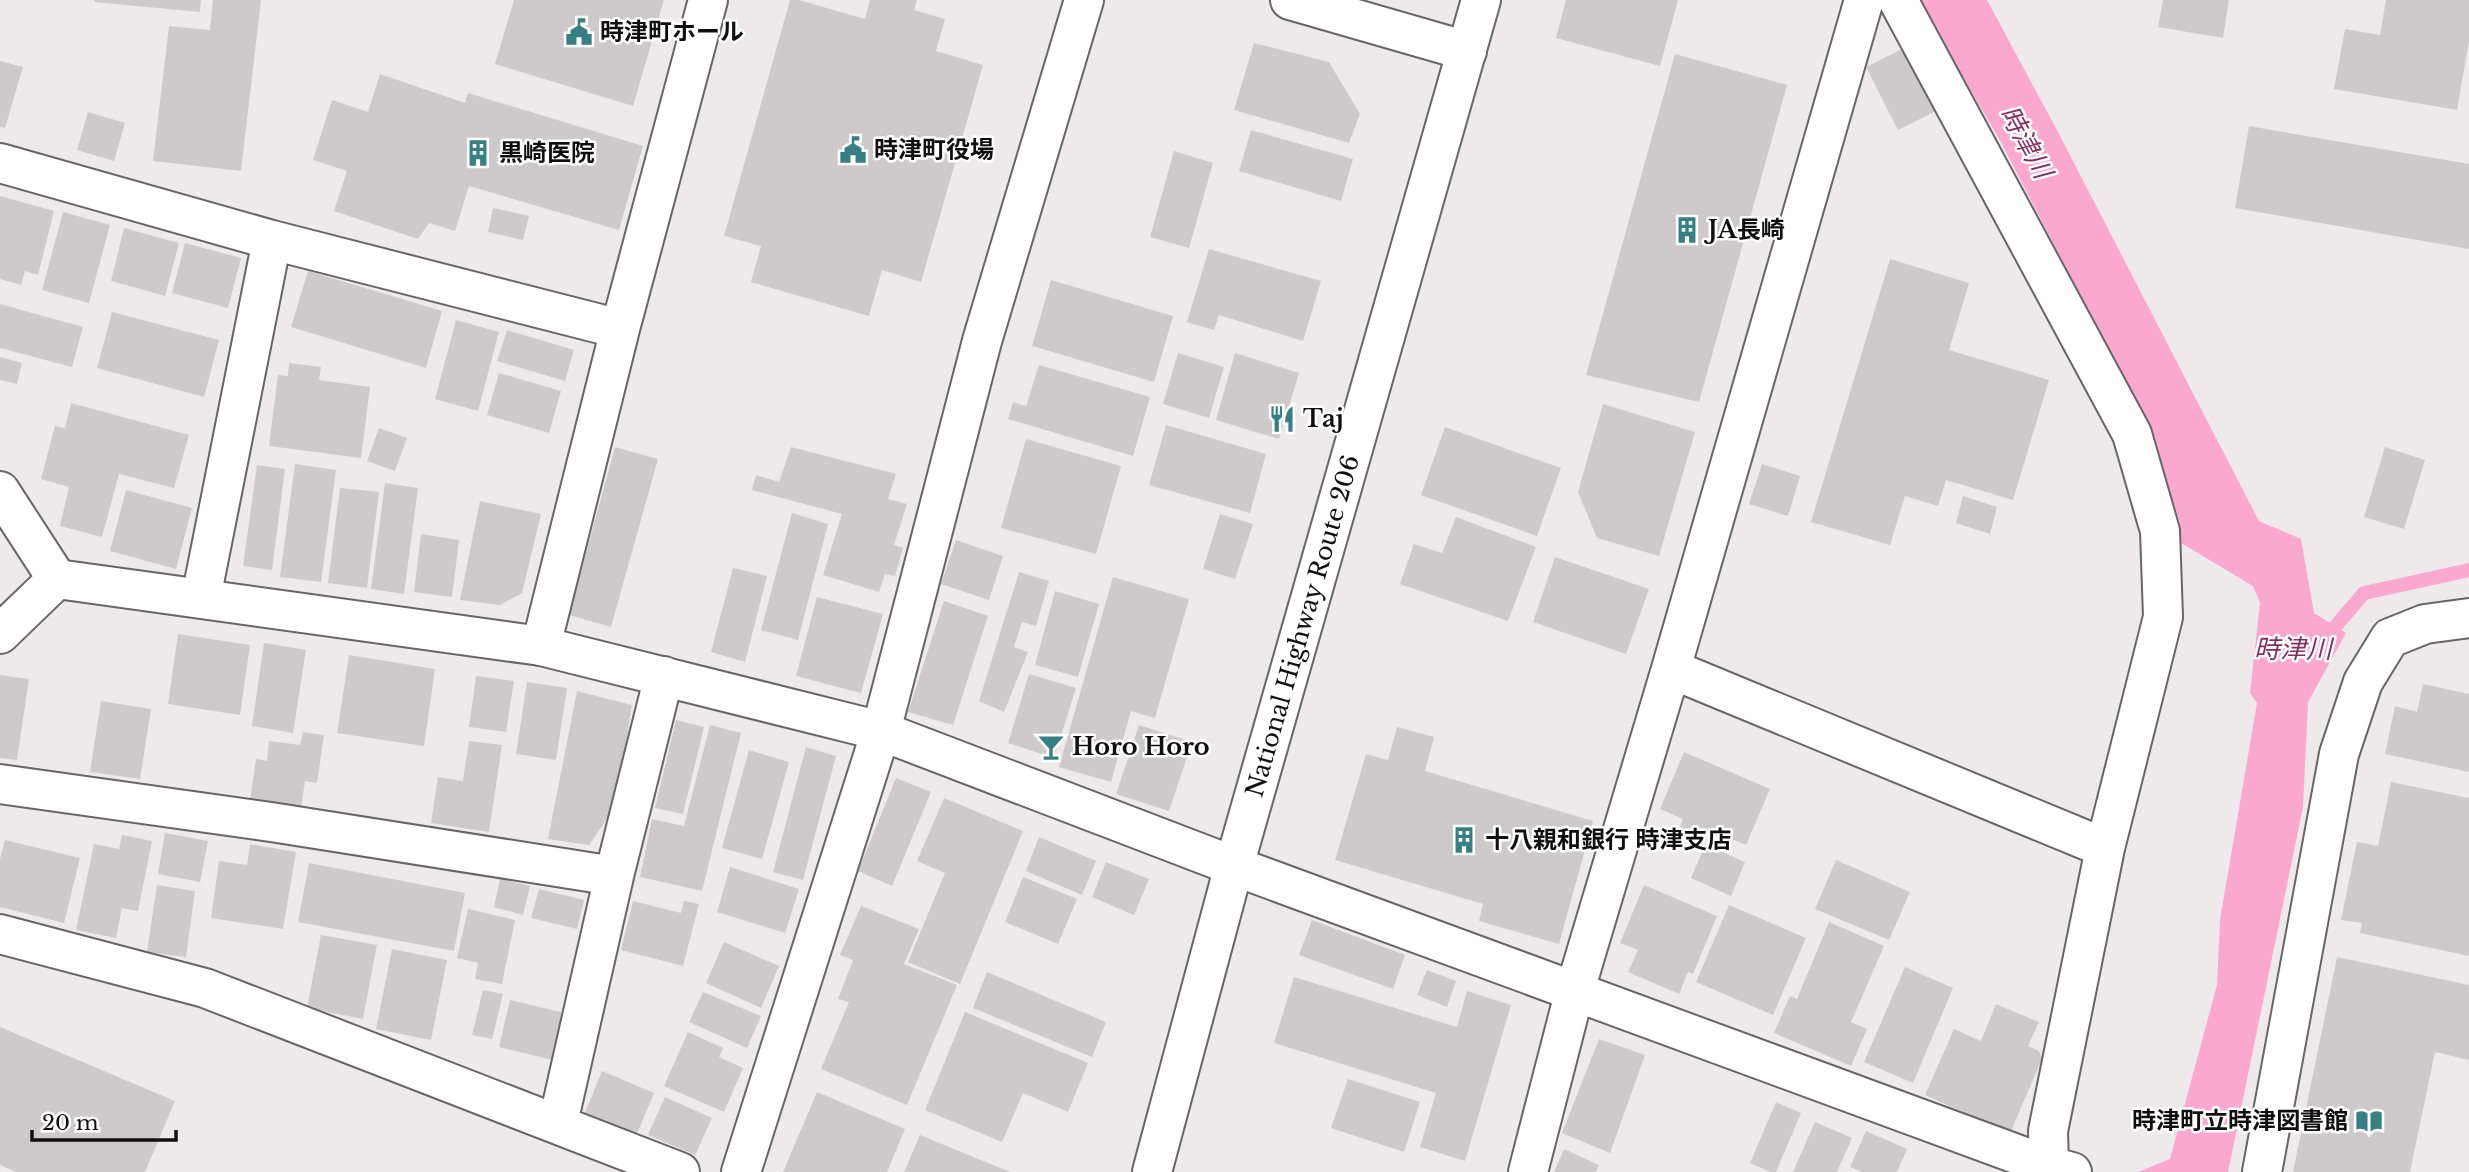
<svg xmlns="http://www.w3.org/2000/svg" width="2469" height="1172" font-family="'Libre Baskerville','Noto Sans JP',serif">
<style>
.water{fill:#faa8ce}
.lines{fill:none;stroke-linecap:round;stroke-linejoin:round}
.stream{stroke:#faa8ce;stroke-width:14}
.building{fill:#cecacc}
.minor-casing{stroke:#686567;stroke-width:42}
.tertiary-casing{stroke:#686567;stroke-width:42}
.trunk-casing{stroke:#686567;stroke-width:42}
.minor{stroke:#fff;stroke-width:38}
.tertiary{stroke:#fff;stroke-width:38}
.trunk{stroke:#fff;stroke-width:38}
.labels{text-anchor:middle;stroke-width:5;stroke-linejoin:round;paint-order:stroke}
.poi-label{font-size:24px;font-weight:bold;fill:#100f0f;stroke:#fff;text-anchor:start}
.street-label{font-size:24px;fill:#100f0f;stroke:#fff}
.water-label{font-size:26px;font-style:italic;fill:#882c5f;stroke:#fff}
</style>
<rect width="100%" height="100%" fill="#eeeaec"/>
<path class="water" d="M 1918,0 L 1987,0 L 2058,132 L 2259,521 L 2301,539 L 2314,613 L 2346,633 L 2308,702 L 2303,807 L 2228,1172 L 2138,1172 L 2170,1159 L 2217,985 L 2220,920 L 2257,703 L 2250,693 L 2260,603 L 2253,586 L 2176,540 L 2180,522 L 2145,422 L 2002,144 Z"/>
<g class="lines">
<path class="stream" d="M 2323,641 L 2364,593 L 2469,570"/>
</g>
<path class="building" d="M 94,0 L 201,0 L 200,12 L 94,2 Z
M 213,0 L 261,0 L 241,171 L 153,161 L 169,26 L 210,30 Z
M 514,0 L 664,0 L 633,106 L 495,64 Z
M 790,0 L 799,0 L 865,19 L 870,0 L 917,0 L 914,10 L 945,19 L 936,51 L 983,65 L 921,282 L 882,270 L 869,316 L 751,282 L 761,246 L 724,236 Z
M 1566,0 L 1678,0 L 1660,66 L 1556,38 Z
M 2163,0 L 2229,0 L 2223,38 L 2158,27 Z
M 2386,0 L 2469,0 L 2469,41 L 2457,110 L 2334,89 L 2345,29 L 2380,35 Z
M 1254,43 L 1329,62 L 1360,114 L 1349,143 L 1234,110 Z
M 1904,48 L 1936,111 L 1898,130 L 1866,67 Z
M 1675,54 L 1787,85 L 1699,402 L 1586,375 Z
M 0,61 L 23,67 L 5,128 L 0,127 Z
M 380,74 L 465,103 L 468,93 L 643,146 L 619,230 L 469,186 L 455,231 L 429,223 L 418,239 L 334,211 L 347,171 L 313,160 L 332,100 L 368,112 Z
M 88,112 L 125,123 L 114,161 L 77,150 Z
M 2249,126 L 2469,164 L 2469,249 L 2235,208 Z
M 1251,130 L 1353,159 L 1341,201 L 1239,171 Z
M 1174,151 L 1213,163 L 1189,248 L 1150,237 Z
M 0,196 L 54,211 L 38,275 L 25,271 L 21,285 L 0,279 Z
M 493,208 L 529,216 L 523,240 L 488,232 Z
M 63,212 L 110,225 L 89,303 L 42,290 Z
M 124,228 L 179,243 L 165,296 L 111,281 Z
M 185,243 L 241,258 L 228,308 L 172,293 Z
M 1209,249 L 1321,281 L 1303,341 L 1219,315 L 1214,330 L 1187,322 Z
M 1890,259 L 1969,283 L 1949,350 L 2049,380 L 2013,500 L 1946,480 L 1938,506 L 1905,496 L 1890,545 L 1811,522 Z
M 308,271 L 442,311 L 426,368 L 291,327 Z
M 1051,280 L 1173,316 L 1154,382 L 1032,346 Z
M 0,304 L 83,327 L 72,367 L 0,348 Z
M 112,312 L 219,340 L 204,397 L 97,368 Z
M 456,320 L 499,332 L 478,411 L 435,399 Z
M 507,330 L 574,350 L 565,381 L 497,361 Z
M 1178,353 L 1224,367 L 1209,418 L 1163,404 Z
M 1235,353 L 1299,373 L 1279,439 L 1216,420 Z
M 0,357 L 22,363 L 17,384 L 0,380 Z
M 289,363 L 321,367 L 319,380 L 370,387 L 361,458 L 269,446 L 278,375 L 288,376 Z
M 1039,365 L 1150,397 L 1133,456 L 1008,419 L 1013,402 L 1026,406 Z
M 499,373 L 561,391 L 549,433 L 487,415 Z
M 71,403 L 189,435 L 174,488 L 119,474 L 102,537 L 60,526 L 69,487 L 41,479 L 55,426 L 65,428 Z
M 1603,404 L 1695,432 L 1659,556 L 1597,538 L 1578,492 Z
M 1166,425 L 1266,454 L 1250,513 L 1149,485 Z
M 1445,427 L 1561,468 L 1537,536 L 1421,495 Z
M 379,428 L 407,438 L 395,471 L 367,461 Z
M 1026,439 L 1121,466 L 1096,554 L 1001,528 Z
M 615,447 L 658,459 L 611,627 L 569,615 Z
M 791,447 L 896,474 L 888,499 L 907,504 L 894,545 L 903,548 L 895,576 L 885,574 L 879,592 L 823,575 L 842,514 L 752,490 L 756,475 L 779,482 Z
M 2385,447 L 2425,460 L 2404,529 L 2364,517 Z
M 295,464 L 336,470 L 321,582 L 280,577 Z
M 1762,464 L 1800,476 L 1788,516 L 1749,504 Z
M 257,465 L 285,469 L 272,570 L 243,566 Z
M 385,483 L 418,488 L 404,594 L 371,589 Z
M 340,488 L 379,492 L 367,588 L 328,583 Z
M 126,490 L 192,508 L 176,569 L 110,551 Z
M 1963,496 L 1997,507 L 1990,534 L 1956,523 Z
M 480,501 L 541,514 L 522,593 L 500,605 L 460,600 Z
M 792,513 L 828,524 L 798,640 L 761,630 Z
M 1220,514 L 1253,524 L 1235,579 L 1203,569 Z
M 1456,517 L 1536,547 L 1508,621 L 1400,584 L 1414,544 L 1442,553 Z
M 421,534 L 459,540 L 452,597 L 414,592 Z
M 956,540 L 1003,556 L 989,600 L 941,584 Z
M 1555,557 L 1649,589 L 1626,654 L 1533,622 Z
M 733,568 L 767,576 L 745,662 L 711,652 Z
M 1019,572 L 1049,581 L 1036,626 L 1022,622 L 1014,647 L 1028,652 L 1004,712 L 979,701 Z
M 1113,577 L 1189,599 L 1155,718 L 1131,711 L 1111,782 L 1059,767 Z
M 1055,591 L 1099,604 L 1078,677 L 1035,665 Z
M 817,597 L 883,614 L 861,693 L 796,676 Z
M 944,601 L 988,616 L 953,725 L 908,712 Z
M 178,634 L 250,645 L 240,715 L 168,704 Z
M 264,643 L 306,650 L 293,733 L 252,726 Z
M 349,655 L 435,669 L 424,746 L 337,733 Z
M 1029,674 L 1076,688 L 1054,758 L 1008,743 Z
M 0,675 L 29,679 L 17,760 L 0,758 Z
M 476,676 L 514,681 L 506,732 L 469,727 Z
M 527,682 L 567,688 L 556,760 L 516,754 Z
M 2423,684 L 2469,694 L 2469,772 L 2385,754 L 2395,706 L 2417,712 Z
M 577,691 L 632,705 L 616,806 L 589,845 L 548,839 Z
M 101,701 L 151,709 L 140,779 L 90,772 Z
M 676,720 L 704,727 L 683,814 L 655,808 Z
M 710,725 L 741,733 L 702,891 L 640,877 L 652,819 L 684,826 Z
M 1139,725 L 1192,742 L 1169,811 L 1116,794 Z
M 1397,727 L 1434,737 L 1425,771 L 1593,821 L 1559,944 L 1479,921 L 1483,904 L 1335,860 L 1366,754 L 1388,760 Z
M 303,732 L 324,735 L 317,783 L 305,781 L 301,808 L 250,800 L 256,759 L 267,761 L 269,741 L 300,745 Z
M 469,741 L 502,745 L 489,832 L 431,823 L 438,777 L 463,781 Z
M 806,747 L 836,756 L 803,880 L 773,872 Z
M 749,750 L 789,762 L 762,859 L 722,848 Z
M 1684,752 L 1770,789 L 1746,845 L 1704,828 L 1696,844 L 1676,836 L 1683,819 L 1660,809 Z
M 896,778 L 931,792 L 892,886 L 858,871 Z
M 2391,782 L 2469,798 L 2469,956 L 2360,933 L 2362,923 L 2341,920 L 2357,842 L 2378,846 Z
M 944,798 L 1023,831 L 960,984 L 908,962 L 945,873 L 917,861 Z
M 165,833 L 208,841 L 200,882 L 158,874 Z
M 122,835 L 152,841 L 138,911 L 122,908 L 116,938 L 76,930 L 94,844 L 119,849 Z
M 1039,837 L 1096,861 L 1082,895 L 1026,871 Z
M 5,840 L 80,858 L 64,923 L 0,907 L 0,859 Z
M 250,844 L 296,852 L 283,929 L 211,918 L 219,861 L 247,865 Z
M 1705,845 L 1745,862 L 1731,896 L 1691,878 Z
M 1836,860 L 1910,892 L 1889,940 L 1815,909 Z
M 1106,862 L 1149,879 L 1134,915 L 1092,897 Z
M 309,863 L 465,893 L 454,951 L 298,922 Z
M 730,867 L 799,889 L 785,933 L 717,912 Z
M 1023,877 L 1077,899 L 1058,944 L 1005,922 Z
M 500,879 L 530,886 L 523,915 L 494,907 Z
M 157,885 L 195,891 L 186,957 L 147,952 Z
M 1644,885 L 1717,916 L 1693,974 L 1688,972 L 1679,994 L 1628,972 L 1638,950 L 1620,943 Z
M 539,889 L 584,900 L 577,929 L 531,918 Z
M 633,901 L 681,913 L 684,901 L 699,904 L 683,966 L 621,950 Z
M 1729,905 L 1806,938 L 1773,1015 L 1696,982 Z
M 861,906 L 919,929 L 904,964 L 957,985 L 907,1105 L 821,1069 L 849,1002 L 838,999 L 853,960 L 840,955 Z
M 468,909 L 515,920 L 502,984 L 475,979 L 478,963 L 457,958 Z
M 1312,920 L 1405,955 L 1393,989 L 1299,955 Z
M 1829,922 L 1884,946 L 1851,1022 L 1867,1029 L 1851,1066 L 1774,1033 L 1790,996 L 1797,999 Z
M 321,935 L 377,945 L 363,1019 L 307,1008 Z
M 724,942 L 779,966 L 761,1008 L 706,983 Z
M 392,949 L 447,960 L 431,1040 L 376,1029 Z
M 2337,957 L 2469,985 L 2469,1060 L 2435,1052 L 2410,1172 L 2293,1172 Z
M 1905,967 L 1953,988 L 1913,1083 L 1864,1062 Z
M 1427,970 L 1456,981 L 1447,1007 L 1417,995 Z
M 987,972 L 1106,1022 L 1092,1057 L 973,1008 Z
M 1294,977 L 1457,1027 L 1467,991 L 1511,1005 L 1465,1161 L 1420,1147 L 1436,1093 L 1274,1043 Z
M 483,990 L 503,994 L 492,1039 L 472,1035 Z
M 703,992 L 761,1016 L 747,1048 L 689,1022 Z
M 510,1000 L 569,1014 L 557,1061 L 499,1047 Z
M 1996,1004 L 2039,1022 L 2028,1046 L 2039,1051 L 2042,1059 L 2010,1133 L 1925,1095 L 1954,1029 L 1981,1041 Z
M 965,1012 L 1088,1063 L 1068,1112 L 1023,1093 L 1002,1142 L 925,1110 Z
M 0,1027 L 175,1101 L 145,1172 L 16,1172 L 0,1165 Z
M 688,1032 L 723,1048 L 719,1057 L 743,1068 L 724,1112 L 664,1086 Z
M 1599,1039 L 1645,1055 L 1610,1153 L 1562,1133 Z
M 602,1071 L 654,1093 L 636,1136 L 584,1115 Z
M 1348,1079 L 1420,1102 L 1404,1152 L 1331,1128 Z
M 817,1092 L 905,1129 L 887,1172 L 783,1172 Z
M 665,1097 L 712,1118 L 695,1155 L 648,1135 Z
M 1776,1102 L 1801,1113 L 1776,1172 L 1770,1172 L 1750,1163 Z
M 1815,1122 L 1852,1138 L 1837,1172 L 1793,1172 Z
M 1866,1131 L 1907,1149 L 1897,1172 L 1862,1172 L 1850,1167 Z
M 920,1135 L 1010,1172 L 904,1172 Z
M 1564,1149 L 1599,1165 L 1596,1172 L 1554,1172 Z"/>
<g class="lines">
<defs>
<path id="minor" d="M 1898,0 L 2132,434 L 2160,531 L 2163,617 L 2105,848 L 2048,1131 L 2049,1166 L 2046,1172
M 0,163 L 272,240 L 620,329
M 0,491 L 57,579 L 0,634
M 201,598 L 272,240
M 541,646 L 620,329 L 708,0
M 1671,669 L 2105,848
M 0,784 L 271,822 L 614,876 L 558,1123
M 1234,866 L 2049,1166 L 2072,1172
M 614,876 L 664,676
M 0,934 L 205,988 L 680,1172
M 741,1172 L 881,731 L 982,341 L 1084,0
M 1528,1172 L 1575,990 L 1671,669 L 1864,0
M 2262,1172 L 2339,754 L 2363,682 L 2390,638 L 2425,624 L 2469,618"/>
<path id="tertiary" d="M 1290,0 L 1467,51
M 57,579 L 541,646 L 881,731 L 1234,866"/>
<path id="trunk" d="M 1152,1172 L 1234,866 L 1481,0"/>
</defs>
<use href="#minor" class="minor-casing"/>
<use href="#tertiary" class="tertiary-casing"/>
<use href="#trunk" class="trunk-casing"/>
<use href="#minor" class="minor"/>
<use href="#tertiary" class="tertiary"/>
<use href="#trunk" class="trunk"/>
</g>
<defs>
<symbol id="civic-bare" viewBox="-9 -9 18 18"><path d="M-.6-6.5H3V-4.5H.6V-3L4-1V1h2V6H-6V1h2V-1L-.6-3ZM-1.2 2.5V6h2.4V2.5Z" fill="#367f83" stroke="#fff" stroke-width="2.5" paint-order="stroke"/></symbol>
<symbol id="building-bare" viewBox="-9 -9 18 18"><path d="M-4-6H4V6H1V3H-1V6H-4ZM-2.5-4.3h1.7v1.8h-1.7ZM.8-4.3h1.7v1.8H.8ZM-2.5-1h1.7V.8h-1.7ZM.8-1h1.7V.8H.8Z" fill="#367f83" stroke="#fff" stroke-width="2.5" paint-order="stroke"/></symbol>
<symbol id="restaurant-bare" viewBox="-9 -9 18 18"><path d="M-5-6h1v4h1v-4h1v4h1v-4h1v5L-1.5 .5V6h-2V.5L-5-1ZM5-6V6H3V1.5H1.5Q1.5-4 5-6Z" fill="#367f83" stroke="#fff" stroke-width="2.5" paint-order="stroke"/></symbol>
<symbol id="bar-bare" viewBox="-9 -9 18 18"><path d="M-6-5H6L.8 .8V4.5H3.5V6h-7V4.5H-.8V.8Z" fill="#367f83" stroke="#fff" stroke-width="2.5" paint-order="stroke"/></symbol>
<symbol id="library-bare" viewBox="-9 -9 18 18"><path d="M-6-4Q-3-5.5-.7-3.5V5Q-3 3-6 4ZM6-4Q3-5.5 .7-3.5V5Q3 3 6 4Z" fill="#367f83" stroke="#fff" stroke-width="2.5" paint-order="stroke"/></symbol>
</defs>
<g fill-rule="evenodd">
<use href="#civic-bare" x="560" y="13" width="38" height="38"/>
<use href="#civic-bare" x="834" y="131" width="38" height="38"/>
<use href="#building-bare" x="459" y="134" width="38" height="38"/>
<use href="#building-bare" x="1668" y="211" width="38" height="38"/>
<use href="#restaurant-bare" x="1263" y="400" width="38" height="38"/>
<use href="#bar-bare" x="1032" y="728" width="38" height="38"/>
<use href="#building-bare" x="1445" y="821" width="38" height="38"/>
<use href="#library-bare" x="2350" y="1102" width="38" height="38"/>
</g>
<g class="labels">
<g class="poi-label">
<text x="600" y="40">時津町ホール</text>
<text x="874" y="158">時津町役場</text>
<text x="499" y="161">黒崎医院</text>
<text x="1708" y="238">JA長崎</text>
<text x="1303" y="427">Taj</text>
<text x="1072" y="755">Horo Horo</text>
<text x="1485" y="848">十八親和銀行 時津支店</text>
<text x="2348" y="1129" text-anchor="end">時津町立時津図書館</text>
</g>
<g class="street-label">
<text transform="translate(1303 626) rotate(-74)" y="8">National Highway Route 206</text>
</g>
<g class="water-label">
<text transform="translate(2026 142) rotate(61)" y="9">時津川</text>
<text x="2293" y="658">時津川</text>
</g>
</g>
<path d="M32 1130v10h144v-10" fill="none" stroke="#100f0f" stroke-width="3.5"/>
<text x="42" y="1130" font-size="21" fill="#100f0f" stroke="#ffffff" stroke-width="5" paint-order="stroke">20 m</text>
</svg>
